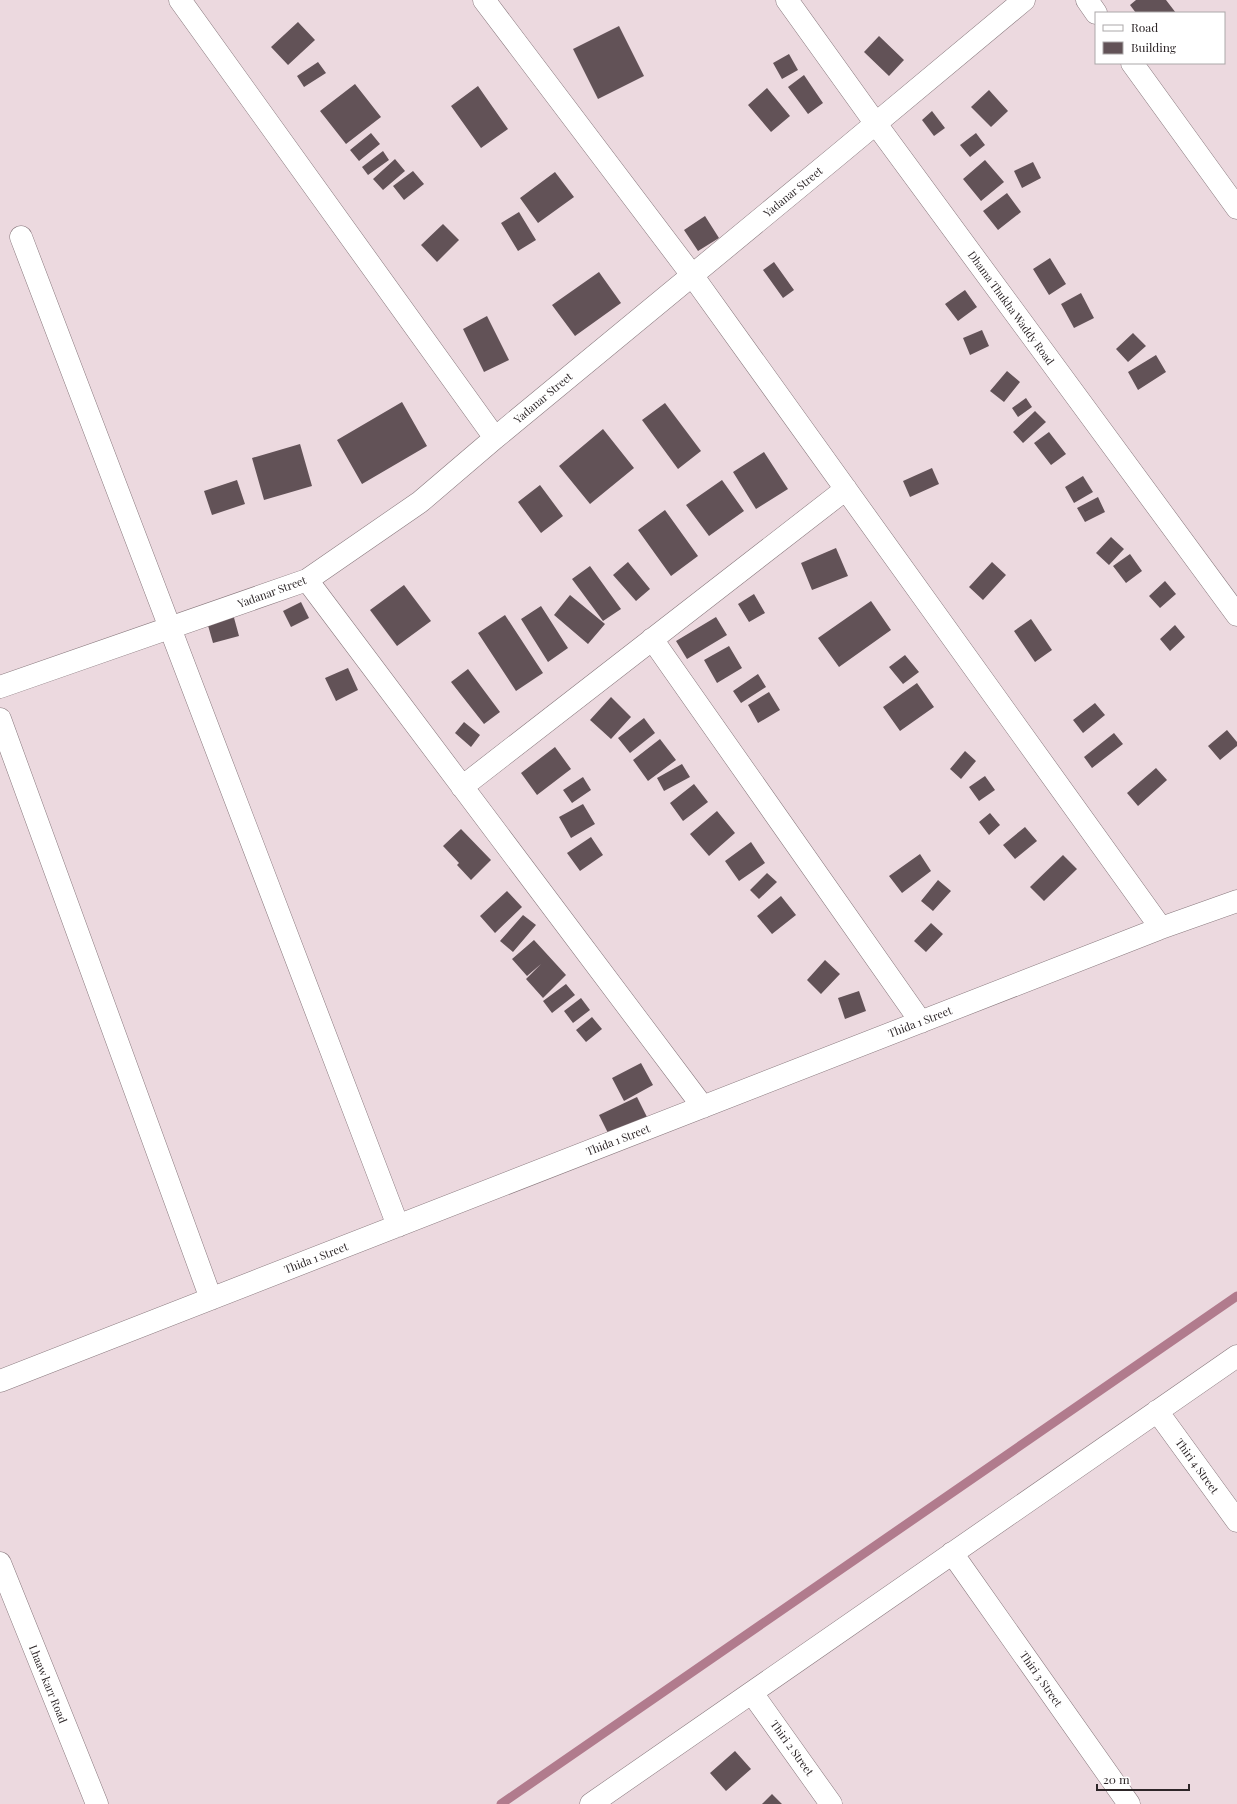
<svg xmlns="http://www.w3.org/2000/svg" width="1237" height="1804" font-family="'Playfair Display',serif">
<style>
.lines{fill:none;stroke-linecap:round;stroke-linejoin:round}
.stream{stroke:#b17b8d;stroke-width:9}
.building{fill:#625257}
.minor-casing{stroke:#88787d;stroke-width:23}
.minor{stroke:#fff;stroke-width:22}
.labels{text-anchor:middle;stroke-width:4;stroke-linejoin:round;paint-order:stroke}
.street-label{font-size:11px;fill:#2d2628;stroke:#fff}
</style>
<rect width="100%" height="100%" fill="#ecd9df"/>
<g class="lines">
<path class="stream" d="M 501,1804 L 1237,1296"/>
</g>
<path class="building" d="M 1136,0 L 1166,0 L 1176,13 L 1136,13 L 1130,5 Z
M 298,22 L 315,40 L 288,65 L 271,47 Z
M 619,26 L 644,76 L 598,99 L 573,49 Z
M 879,36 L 904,60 L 889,76 L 864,52 Z
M 789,54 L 798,70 L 782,79 L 773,63 Z
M 318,62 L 326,73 L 304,87 L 297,76 Z
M 804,75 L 823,103 L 808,114 L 788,87 Z
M 355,84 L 381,117 L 346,144 L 320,111 Z
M 478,86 L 508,129 L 481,148 L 451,106 Z
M 767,88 L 790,116 L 771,132 L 748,105 Z
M 989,90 L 1008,111 L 991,127 L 971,107 Z
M 932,111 L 945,128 L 934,136 L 922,120 Z
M 371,133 L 380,144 L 359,161 L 350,150 Z
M 976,133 L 985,145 L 970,157 L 960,145 Z
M 383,151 L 389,160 L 368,175 L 362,167 Z
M 395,159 L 405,171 L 383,190 L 373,179 Z
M 985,160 L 1004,182 L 981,201 L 963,179 Z
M 1033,162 L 1041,178 L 1022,188 L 1014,171 Z
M 413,171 L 424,184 L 404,200 L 393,186 Z
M 555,172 L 574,197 L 538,223 L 520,198 Z
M 1007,193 L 1021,212 L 998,230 L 983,211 Z
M 519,212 L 536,240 L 518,251 L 501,223 Z
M 705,216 L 719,238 L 698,251 L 684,230 Z
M 443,224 L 459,240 L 437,262 L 421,245 Z
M 1050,258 L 1066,284 L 1049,295 L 1033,269 Z
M 774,262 L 794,290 L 783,298 L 763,270 Z
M 599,272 L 621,303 L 575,336 L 552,305 Z
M 965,290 L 977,307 L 958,321 L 945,304 Z
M 1081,293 L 1094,318 L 1074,328 L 1061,304 Z
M 487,316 L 509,360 L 484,372 L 463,329 Z
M 982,330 L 989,346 L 970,355 L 963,338 Z
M 1133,333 L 1146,346 L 1128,362 L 1116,349 Z
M 1156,355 L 1166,372 L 1138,390 L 1128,372 Z
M 1007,371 L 1020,382 L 1004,402 L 990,391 Z
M 1026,398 L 1032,407 L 1018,417 L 1012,408 Z
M 402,402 L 427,446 L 362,484 L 337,440 Z
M 665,403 L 701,451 L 678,469 L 642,420 Z
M 1035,411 L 1046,422 L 1023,443 L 1013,432 Z
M 603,429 L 634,468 L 590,504 L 559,466 Z
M 1049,432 L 1066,454 L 1051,465 L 1034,443 Z
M 300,444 L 312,486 L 264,500 L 252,458 Z
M 764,452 L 788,489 L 756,509 L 733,472 Z
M 932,468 L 939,484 L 910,497 L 903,481 Z
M 1083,476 L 1093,492 L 1074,503 L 1065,487 Z
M 237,480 L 245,504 L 212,515 L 204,491 Z
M 722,480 L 744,511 L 709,536 L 686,505 Z
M 540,485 L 563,516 L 541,533 L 518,502 Z
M 1098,497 L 1105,512 L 1085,522 L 1077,508 Z
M 665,510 L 698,556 L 671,576 L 638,530 Z
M 1111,537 L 1124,549 L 1109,565 L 1096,553 Z
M 836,548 L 848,576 L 812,590 L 801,563 Z
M 1130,554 L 1142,571 L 1126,583 L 1113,566 Z
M 628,562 L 650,589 L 636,601 L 613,575 Z
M 992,562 L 1006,575 L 983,600 L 969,587 Z
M 590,566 L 621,609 L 603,621 L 572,579 Z
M 1165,581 L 1176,594 L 1160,608 L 1149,596 Z
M 404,585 L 431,621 L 397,646 L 370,610 Z
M 754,594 L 765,613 L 749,622 L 738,604 Z
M 570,595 L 605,624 L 588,644 L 554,615 Z
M 871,601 L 891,630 L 839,667 L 818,638 Z
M 301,602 L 309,618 L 291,627 L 283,611 Z
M 541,606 L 568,648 L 548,662 L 521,619 Z
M 233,614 L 239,636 L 213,643 L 207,622 Z
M 505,615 L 543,673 L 516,691 L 478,633 Z
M 716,617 L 727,635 L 687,659 L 676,641 Z
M 1031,619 L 1052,650 L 1035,662 L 1014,631 Z
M 1175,625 L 1185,637 L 1170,651 L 1160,639 Z
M 729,646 L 742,668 L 717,683 L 704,660 Z
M 905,655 L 919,672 L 903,684 L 889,667 Z
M 348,668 L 358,690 L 336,701 L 325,678 Z
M 468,669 L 500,712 L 484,724 L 451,682 Z
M 758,674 L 766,687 L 741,703 L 733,691 Z
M 917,683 L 934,707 L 900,731 L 883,707 Z
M 769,692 L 780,710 L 758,723 L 748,705 Z
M 611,697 L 631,717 L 611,739 L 590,720 Z
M 1095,703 L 1105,715 L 1083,733 L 1073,720 Z
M 644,718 L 655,733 L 630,753 L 618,738 Z
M 464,722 L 480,735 L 471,747 L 455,733 Z
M 1227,730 L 1237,742 L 1237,746 L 1220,760 L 1208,746 Z
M 1114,733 L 1123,744 L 1092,768 L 1084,757 Z
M 660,739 L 676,760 L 648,781 L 633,760 Z
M 555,747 L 571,769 L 537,795 L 521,773 Z
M 965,751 L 976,761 L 961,779 L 950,769 Z
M 682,764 L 690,777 L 664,791 L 657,778 Z
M 1156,768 L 1167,780 L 1138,806 L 1127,793 Z
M 985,776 L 995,790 L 979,801 L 969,787 Z
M 583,777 L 591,790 L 572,803 L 563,790 Z
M 694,784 L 708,802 L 683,821 L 670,803 Z
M 583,804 L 595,824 L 571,838 L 559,817 Z
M 717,811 L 735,833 L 709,856 L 690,834 Z
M 990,813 L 1000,825 L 989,835 L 979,822 Z
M 1025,827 L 1037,841 L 1015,859 L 1003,845 Z
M 461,829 L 491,860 L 471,880 L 457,865 L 459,863 L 443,846 Z
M 591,837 L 603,855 L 580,871 L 567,853 Z
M 751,842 L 765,863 L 739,881 L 725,861 Z
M 920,854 L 931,871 L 902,893 L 889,876 Z
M 1063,855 L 1077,869 L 1044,901 L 1030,887 Z
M 767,873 L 777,882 L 759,899 L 750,890 Z
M 938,880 L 951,891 L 933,911 L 921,901 Z
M 507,891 L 522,907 L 495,933 L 480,916 Z
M 781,896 L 796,915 L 772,934 L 757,916 Z
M 523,915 L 536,925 L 513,952 L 500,941 Z
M 931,923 L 943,934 L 926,952 L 914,941 Z
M 534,940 L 566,975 L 543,998 L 526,979 L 541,964 L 527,976 L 512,959 Z
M 825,960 L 840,974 L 821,994 L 807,980 Z
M 566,984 L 575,995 L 552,1013 L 543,1001 Z
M 859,991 L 866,1011 L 845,1019 L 838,998 Z
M 581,998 L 590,1010 L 573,1023 L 564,1011 Z
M 592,1017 L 602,1029 L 586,1042 L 576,1030 Z
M 641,1063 L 653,1085 L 624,1101 L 612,1078 Z
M 637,1097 L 648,1119 L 610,1137 L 599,1115 Z
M 735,1751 L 751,1769 L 726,1791 L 710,1773 Z
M 772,1794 L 782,1804 L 762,1804 Z"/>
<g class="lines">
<defs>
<path id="minor" d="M 180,0 L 495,438
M 484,0 L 692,275 L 1161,928
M 787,0 L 876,124 L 1237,615
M 1087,0 L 1096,13
M 1132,63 L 1237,208
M 21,237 L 398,1226
M 307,580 L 703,1107
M 652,639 L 921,1022
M 0,687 L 307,580 L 420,502 L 495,438 L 838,155 L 1024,0
M 0,719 L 211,1299
M 462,787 L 846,489
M 0,1381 L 1161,928 L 1237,901
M 1157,1411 L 1237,1521
M 952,1553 L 1129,1804
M 0,1563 L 97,1804
M 752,1693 L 831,1804
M 591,1804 L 1237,1356"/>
</defs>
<use href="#minor" class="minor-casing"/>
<use href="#minor" class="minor"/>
</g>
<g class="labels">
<g class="street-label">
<text transform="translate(793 192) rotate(-39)" y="4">Yadanar Street</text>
<text transform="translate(1011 308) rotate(54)" y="4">Dhama Thukha Waddy Road</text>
<text transform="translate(543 398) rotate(-40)" y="4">Yadanar Street</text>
<text transform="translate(272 592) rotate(-20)" y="4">Yadanar Street</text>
<text transform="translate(920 1022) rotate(-21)" y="4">Thida 1 Street</text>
<text transform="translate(618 1140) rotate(-21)" y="4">Thida 1 Street</text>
<text transform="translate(316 1258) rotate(-21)" y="4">Thida 1 Street</text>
<text transform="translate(1197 1466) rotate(54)" y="4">Thiri 4 Street</text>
<text transform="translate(1041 1679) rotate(55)" y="4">Thiri 3 Street</text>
<text transform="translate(48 1684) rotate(68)" y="4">Lhaaw karr Road</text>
<text transform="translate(792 1748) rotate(54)" y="4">Thiri 2 Street</text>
</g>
</g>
<rect x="1095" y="12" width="130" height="52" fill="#ffffff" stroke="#aba8a9"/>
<rect x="1103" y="25" width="20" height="6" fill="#ffffff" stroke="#aba8a9"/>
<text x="1131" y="32" font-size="12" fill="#2d2628">Road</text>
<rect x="1103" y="42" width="20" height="12" fill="#625257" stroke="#aba8a9"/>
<text x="1131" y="52" font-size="12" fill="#2d2628">Building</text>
<path d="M1097 1784v6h92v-6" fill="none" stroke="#2d2628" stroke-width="2"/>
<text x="1103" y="1784" font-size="12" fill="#2d2628" stroke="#ffffff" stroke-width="3" paint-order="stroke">20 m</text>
</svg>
